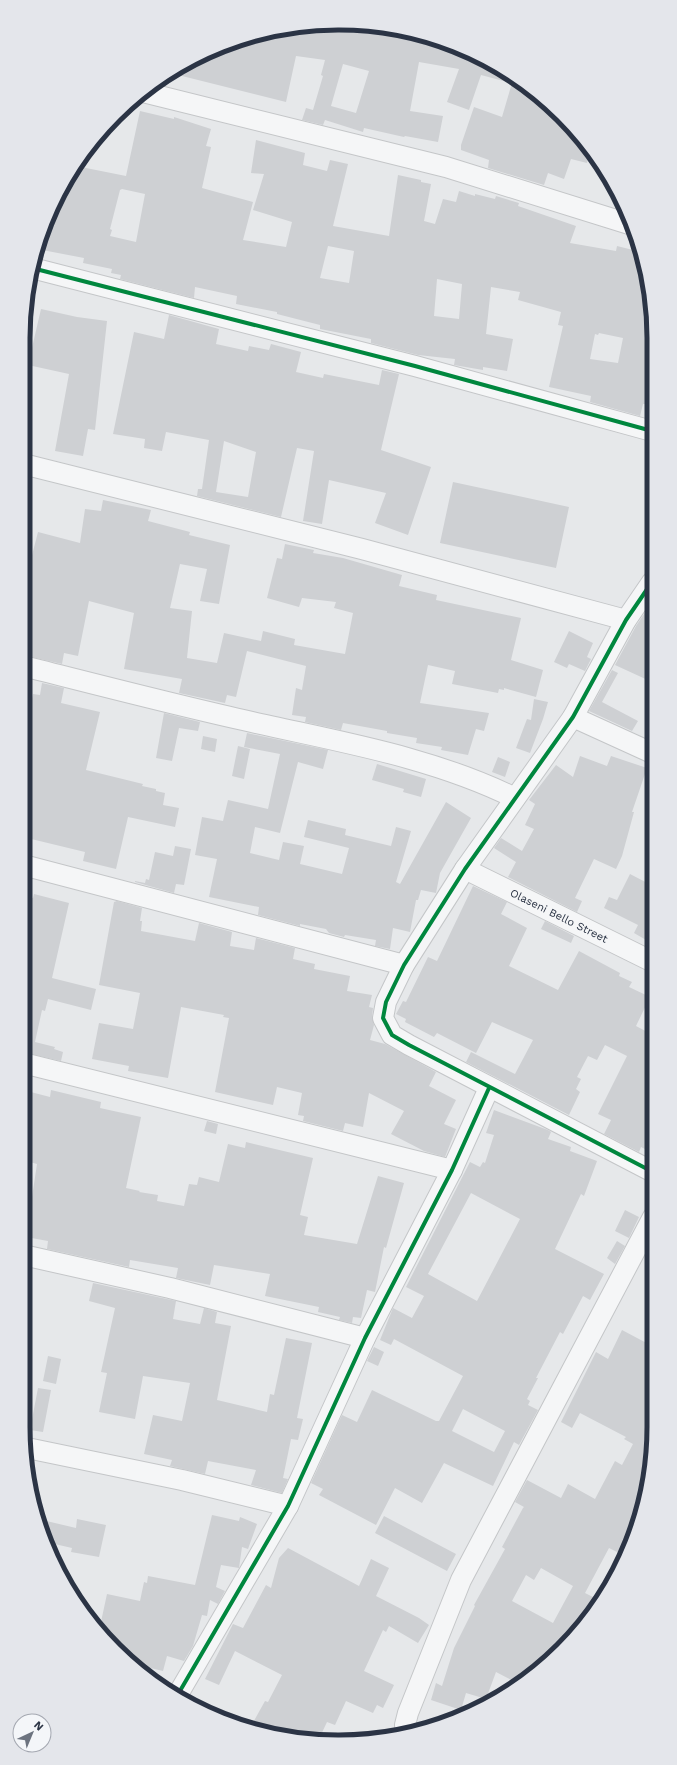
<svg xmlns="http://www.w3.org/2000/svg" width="677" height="1765" font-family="'Work Sans',sans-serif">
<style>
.building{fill:#ced0d3;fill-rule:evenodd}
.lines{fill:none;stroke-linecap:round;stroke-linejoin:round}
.minor-casing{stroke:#c4c6c8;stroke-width:22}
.minor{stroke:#f5f6f7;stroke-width:20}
.cycleway-casing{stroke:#f4f6f9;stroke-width:6}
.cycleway{stroke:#00873e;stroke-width:4}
.labels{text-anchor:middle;stroke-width:3;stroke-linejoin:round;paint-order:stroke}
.street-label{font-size:11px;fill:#2b3445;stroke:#f4f6f9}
.rim{fill:none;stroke:#2b3445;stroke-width:5}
</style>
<rect width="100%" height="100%" fill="#e6e8ea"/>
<path class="building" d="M 359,24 L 420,34 L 514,76 L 511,83 L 481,75 L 469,110 L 447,102 L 459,69 L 419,62 L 410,111 L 443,116 L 438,142 L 405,136 L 404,137 L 364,128 L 363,132 L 325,120 L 323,125 L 302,120 L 306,108 L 313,110 L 323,76 L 321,75 L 325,60 L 296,56 L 286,102 L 170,73 L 181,65 L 237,40 L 283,29 L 307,34 L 308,25 ZM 343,64 L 369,71 L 356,113 L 331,106 Z
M 514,76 L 576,131 L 590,151 L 587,163 L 571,159 L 564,179 L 548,173 L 544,185 L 488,168 L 489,160 L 461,150 L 461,145 L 474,107 L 502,117 Z
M 140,111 L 174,119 L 174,117 L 211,129 L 206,146 L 211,147 L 202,188 L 253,202 L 243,240 L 286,247 L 292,222 L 253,210 L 264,174 L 251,173 L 256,140 L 305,153 L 303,165 L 327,171 L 330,160 L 348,164 L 333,226 L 389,236 L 398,175 L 421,180 L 421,182 L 431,184 L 424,221 L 435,224 L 443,199 L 456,202 L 459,191 L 475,196 L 475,194 L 495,199 L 496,196 L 519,203 L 518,206 L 576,226 L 570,243 L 616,251 L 617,246 L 637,251 L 651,297 L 651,390 L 647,389 L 645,404 L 643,404 L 640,416 L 590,402 L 591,396 L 549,387 L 563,326 L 558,325 L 561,312 L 518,300 L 520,292 L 491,287 L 486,334 L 513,339 L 507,371 L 483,367 L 483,370 L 454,365 L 455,359 L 418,355 L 371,343 L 371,339 L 320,329 L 320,325 L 277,314 L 277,312 L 236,304 L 237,296 L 195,287 L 194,298 L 120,279 L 121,275 L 111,273 L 112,269 L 83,263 L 84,258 L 37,249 L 56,199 L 76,166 L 126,176 ZM 122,189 L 145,194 L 136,242 L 110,236 L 112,230 L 110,229 L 120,190 ZM 328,246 L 354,251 L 349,283 L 320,278 ZM 437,279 L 462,284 L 459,319 L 434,316 ZM 599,333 L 623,338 L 618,363 L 590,359 L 595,334 L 598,335 Z
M 41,309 L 77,317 L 107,321 L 95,430 L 88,429 L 83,456 L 55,451 L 69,374 L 28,365 Z
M 169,315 L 219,329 L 216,344 L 248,351 L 249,346 L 269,350 L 271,344 L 301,352 L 296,372 L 323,378 L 324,374 L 379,385 L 382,370 L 399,374 L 381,450 L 431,467 L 408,535 L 375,523 L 386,493 L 329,480 L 322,524 L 303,521 L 314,451 L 297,448 L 281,517 L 197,496 L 198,489 L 202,489 L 209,440 L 166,432 L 162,451 L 144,448 L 145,439 L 113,434 L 134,332 L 164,339 ZM 224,441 L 256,452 L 248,497 L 216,492 Z
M 453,482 L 569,507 L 556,568 L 440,543 Z
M 103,500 L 151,510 L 148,521 L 190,532 L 189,535 L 230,545 L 219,604 L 200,601 L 207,569 L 180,564 L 170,608 L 192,611 L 187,658 L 217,663 L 224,633 L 261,641 L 263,631 L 295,639 L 294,645 L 345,654 L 353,613 L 334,608 L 336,602 L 302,598 L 299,607 L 267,598 L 277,558 L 282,559 L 285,544 L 314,550 L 313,553 L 343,558 L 402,575 L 399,586 L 437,595 L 436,600 L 521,618 L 511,660 L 543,670 L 536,697 L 504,688 L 504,690 L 499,689 L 498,693 L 452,684 L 455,671 L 428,665 L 420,703 L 489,713 L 484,731 L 476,729 L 468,755 L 441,750 L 442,747 L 416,743 L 417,738 L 387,733 L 387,731 L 343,723 L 341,730 L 305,722 L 306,717 L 292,715 L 296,688 L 302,690 L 306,666 L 247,651 L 236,697 L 227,695 L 225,703 L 179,693 L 182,679 L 124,669 L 134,613 L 89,601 L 78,656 L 64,653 L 62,664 L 23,655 L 23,619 L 31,567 L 29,567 L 38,532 L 80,543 L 85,509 L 101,511 Z
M 652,602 L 652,682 L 615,665 L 636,626 Z
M 569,631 L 593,643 L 587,657 L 591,659 L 585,671 L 569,664 L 567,668 L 554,662 Z
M 612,670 L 618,673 L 602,702 L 638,721 L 632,731 L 589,711 Z
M 42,683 L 64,688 L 61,703 L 100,712 L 86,770 L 143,784 L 142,786 L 156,789 L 156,791 L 165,793 L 163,805 L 179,808 L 175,827 L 128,817 L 116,869 L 83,861 L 85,852 L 23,837 L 23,738 L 33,694 L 40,695 Z
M 534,699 L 548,702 L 543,719 L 530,753 L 516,748 L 527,719 L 531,720 Z
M 164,713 L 200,722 L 198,731 L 179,728 L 172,761 L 156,758 Z
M 247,733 L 328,750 L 323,769 L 298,762 L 280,833 L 255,827 L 250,853 L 279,860 L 283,842 L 304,846 L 300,864 L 342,874 L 349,848 L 304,837 L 308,820 L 346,829 L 345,835 L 391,846 L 396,827 L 411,831 L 396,882 L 400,884 L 446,802 L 471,818 L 440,873 L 436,893 L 421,890 L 418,900 L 416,900 L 410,932 L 393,928 L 390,949 L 375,946 L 376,940 L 345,935 L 344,937 L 329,933 L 326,929 L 300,924 L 300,926 L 258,915 L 259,907 L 209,897 L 217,859 L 195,855 L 202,817 L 223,821 L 228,800 L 268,809 L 280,754 L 244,747 Z
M 203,736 L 217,739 L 215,752 L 201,749 Z
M 238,746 L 250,749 L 244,779 L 232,776 Z
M 580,756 L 607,766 L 611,756 L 647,768 L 632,812 L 634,812 L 622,856 L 616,869 L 594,859 L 575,898 L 582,901 L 577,912 L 508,877 L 516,862 L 494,848 L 501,838 L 522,851 L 534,829 L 525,825 L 535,804 L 529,800 L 556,765 L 573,777 Z
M 498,757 L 510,762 L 505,777 L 492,772 Z
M 377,764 L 426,779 L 421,797 L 403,792 L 404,789 L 372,780 Z
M 175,846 L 191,849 L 184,885 L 176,884 L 174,893 L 135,882 L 135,881 L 145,883 L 146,879 L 149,880 L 155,852 L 173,856 Z
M 630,874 L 653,886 L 653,944 L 634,933 L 638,925 L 604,908 L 609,897 L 617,900 Z
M 473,886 L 507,902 L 501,914 L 527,928 L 509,966 L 558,990 L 579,951 L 620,973 L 619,976 L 632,982 L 629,987 L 650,997 L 636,1026 L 653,1035 L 653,1153 L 641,1147 L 639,1152 L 604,1134 L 611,1120 L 598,1114 L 627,1056 L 605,1045 L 597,1060 L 588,1056 L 577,1077 L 581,1079 L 576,1089 L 580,1092 L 569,1115 L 466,1062 L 471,1052 L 515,1074 L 533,1040 L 492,1022 L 476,1053 L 437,1033 L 434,1037 L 405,1022 L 406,1019 L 396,1014 L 403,1001 L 406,1002 L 428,957 L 437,961 Z
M 34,894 L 69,903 L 52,978 L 96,989 L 91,1010 L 48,999 L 45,1011 L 42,1010 L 35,1042 L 55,1047 L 54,1049 L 63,1052 L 61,1061 L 23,1052 L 23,896 L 33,898 Z
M 117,901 L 142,908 L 140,921 L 142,921 L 141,931 L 195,941 L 199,923 L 232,932 L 230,946 L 254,950 L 256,938 L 295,948 L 293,959 L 315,964 L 314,969 L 350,976 L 347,991 L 372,995 L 369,1007 L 373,1008 L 372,1016 L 374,1025 L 370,1040 L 385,1044 L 436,1072 L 429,1086 L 456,1100 L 444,1124 L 456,1129 L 445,1157 L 424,1151 L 391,1134 L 404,1111 L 369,1093 L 363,1127 L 345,1123 L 343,1131 L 303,1121 L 304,1116 L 298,1115 L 302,1093 L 277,1087 L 273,1105 L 215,1092 L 229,1018 L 223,1017 L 224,1015 L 181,1007 L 168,1078 L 128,1071 L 129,1066 L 92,1059 L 99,1023 L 133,1029 L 140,993 L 99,985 L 114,902 Z
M 545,921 L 574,936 L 571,943 L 541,929 Z
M 23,1090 L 50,1097 L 51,1090 L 101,1102 L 100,1108 L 141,1117 L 126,1188 L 140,1191 L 139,1192 L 158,1195 L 157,1201 L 184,1206 L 189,1184 L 197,1185 L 199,1177 L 219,1182 L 228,1144 L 245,1148 L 246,1142 L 313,1158 L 300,1215 L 308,1217 L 304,1235 L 357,1244 L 378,1176 L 404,1183 L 386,1248 L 384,1247 L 375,1292 L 367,1290 L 361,1318 L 353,1317 L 352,1323 L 339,1320 L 340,1317 L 318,1312 L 319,1307 L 265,1296 L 270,1274 L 214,1265 L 210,1285 L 176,1278 L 178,1268 L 130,1260 L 129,1267 L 47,1249 L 48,1241 L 26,1237 L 26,1235 L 23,1235 L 23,1195 L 32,1197 L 37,1164 L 23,1160 Z
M 494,1110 L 548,1130 L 551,1132 L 548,1139 L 571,1147 L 570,1151 L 597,1161 L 584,1196 L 581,1194 L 555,1249 L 604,1274 L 590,1300 L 583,1296 L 563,1334 L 560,1332 L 536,1378 L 538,1378 L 527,1399 L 530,1401 L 528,1405 L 538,1410 L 519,1445 L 514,1442 L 493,1486 L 444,1463 L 422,1503 L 395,1488 L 376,1525 L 319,1495 L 323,1489 L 311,1483 L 342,1415 L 357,1422 L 372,1390 L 436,1421 L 439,1421 L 463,1376 L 394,1339 L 391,1345 L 380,1340 L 393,1308 L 412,1318 L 424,1296 L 406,1287 L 470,1162 L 480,1167 L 483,1162 L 485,1163 L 494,1135 L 486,1133 ZM 471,1193 L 520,1219 L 477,1301 L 428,1274 ZM 463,1409 L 505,1431 L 494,1452 L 452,1431 Z
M 207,1121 L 218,1124 L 216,1134 L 204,1131 Z
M 625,1210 L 639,1217 L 629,1238 L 615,1231 Z
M 617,1241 L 625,1246 L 615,1264 L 607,1258 Z
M 93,1283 L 176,1301 L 173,1319 L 200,1324 L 204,1308 L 217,1312 L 215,1323 L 231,1326 L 217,1400 L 267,1412 L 270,1394 L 274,1395 L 286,1338 L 312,1343 L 297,1418 L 303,1419 L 298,1440 L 291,1439 L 283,1478 L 288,1479 L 282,1493 L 251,1485 L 256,1470 L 208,1461 L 205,1474 L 170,1466 L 172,1460 L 144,1454 L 153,1415 L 182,1421 L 190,1383 L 143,1376 L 135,1419 L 99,1412 L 107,1373 L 101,1372 L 115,1308 L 89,1301 Z
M 622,1330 L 654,1347 L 654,1421 L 645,1441 L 652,1444 L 643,1508 L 625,1556 L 609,1548 L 585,1593 L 599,1600 L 589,1619 L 519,1684 L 496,1672 L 486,1699 L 466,1693 L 461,1710 L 431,1700 L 436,1683 L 442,1686 L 454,1648 L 475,1606 L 474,1605 L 505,1549 L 502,1547 L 523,1508 L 524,1507 L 515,1502 L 527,1480 L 561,1498 L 568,1484 L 595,1499 L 615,1461 L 622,1465 L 633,1444 L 624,1439 L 626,1437 L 580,1413 L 572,1428 L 561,1422 L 596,1352 L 608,1359 ZM 541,1568 L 573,1586 L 553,1623 L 512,1601 L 526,1575 L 534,1580 Z
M 374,1347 L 384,1352 L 378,1366 L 367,1361 Z
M 48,1356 L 61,1359 L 56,1384 L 43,1381 Z
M 38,1388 L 51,1390 L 43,1432 L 30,1430 Z
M 212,1515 L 239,1521 L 240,1517 L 257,1524 L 248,1549 L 242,1547 L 239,1568 L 221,1565 L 216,1587 L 225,1591 L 218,1604 L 210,1600 L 207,1616 L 202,1615 L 193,1646 L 184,1661 L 167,1656 L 163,1671 L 138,1665 L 99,1631 L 107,1594 L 140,1601 L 144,1582 L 147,1583 L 148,1576 L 195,1585 Z
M 384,1516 L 456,1554 L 447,1571 L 375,1533 Z
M 38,1519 L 76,1528 L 77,1519 L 106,1525 L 99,1557 L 71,1552 L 72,1548 L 46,1542 L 40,1528 Z
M 288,1548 L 359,1586 L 371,1559 L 389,1568 L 376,1596 L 419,1618 L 429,1625 L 418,1643 L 389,1626 L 386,1632 L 383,1630 L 364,1671 L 394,1685 L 383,1708 L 377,1705 L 373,1713 L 346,1701 L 335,1725 L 327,1722 L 319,1739 L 297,1739 L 250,1728 L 265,1701 L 268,1702 L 282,1675 L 235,1651 L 219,1685 L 205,1679 L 233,1624 L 243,1628 L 266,1585 L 271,1588 L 279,1558 Z"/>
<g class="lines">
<defs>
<g id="minor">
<path d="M 143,92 L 446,167 L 629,224"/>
<path d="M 32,268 L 415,366 L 652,431"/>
<path d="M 23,464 L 362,549 L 626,620"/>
<path d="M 652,582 L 626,620 L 573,717 L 465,869 L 404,965 L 386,1002 L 383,1018 L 392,1035 L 409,1045 L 653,1172"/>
<path d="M 23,666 C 99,685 175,705 252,722 C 340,742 432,757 515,798"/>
<path d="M 573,717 L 652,753"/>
<path d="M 23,865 L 404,965"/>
<path id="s1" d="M 465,869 L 653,962"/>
<path d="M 23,1063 L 452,1170"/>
<path d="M 23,1255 L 170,1288 L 365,1338"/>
<path d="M 27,1448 L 182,1480 L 288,1506"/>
<path d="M 177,1696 L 288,1506 L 365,1338 L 452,1170 L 489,1088"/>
<path d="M 407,1734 L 405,1725 L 408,1713 L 461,1580 L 653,1217"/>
</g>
</defs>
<use href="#minor" class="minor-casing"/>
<use href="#minor" class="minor"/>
<defs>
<path id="cycleway" d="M 32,268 L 415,366 L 652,431
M 652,582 L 626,620 L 573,717 L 465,869 L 404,965 L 386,1002 L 383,1018 L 392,1035 L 409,1045 L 653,1172
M 177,1696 L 288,1506 L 365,1338 L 452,1170 L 489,1088"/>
</defs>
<use href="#cycleway" class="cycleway-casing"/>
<use href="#cycleway" class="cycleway"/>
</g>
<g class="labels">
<g class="street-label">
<text dy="4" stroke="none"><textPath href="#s1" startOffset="105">Olaseni Bello Street</textPath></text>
</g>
</g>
<path d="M0 0H677V1765H0ZM338 30H339A308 308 0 0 1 647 338V1427A308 308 0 0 1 339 1735H338A308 308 0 0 1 30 1427V338A308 308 0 0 1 338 30Z" fill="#e4e6eb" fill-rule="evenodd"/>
<path class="rim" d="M338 30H339A308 308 0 0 1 647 338V1427A308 308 0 0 1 339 1735H338A308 308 0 0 1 30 1427V338A308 308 0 0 1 338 30Z"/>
<g transform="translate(32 1733) rotate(44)"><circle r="19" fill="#f4f6f9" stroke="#a4a8b1"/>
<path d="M0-3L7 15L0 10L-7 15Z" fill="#6c737f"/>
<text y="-6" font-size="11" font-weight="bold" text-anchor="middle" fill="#2b3445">N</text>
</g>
</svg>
